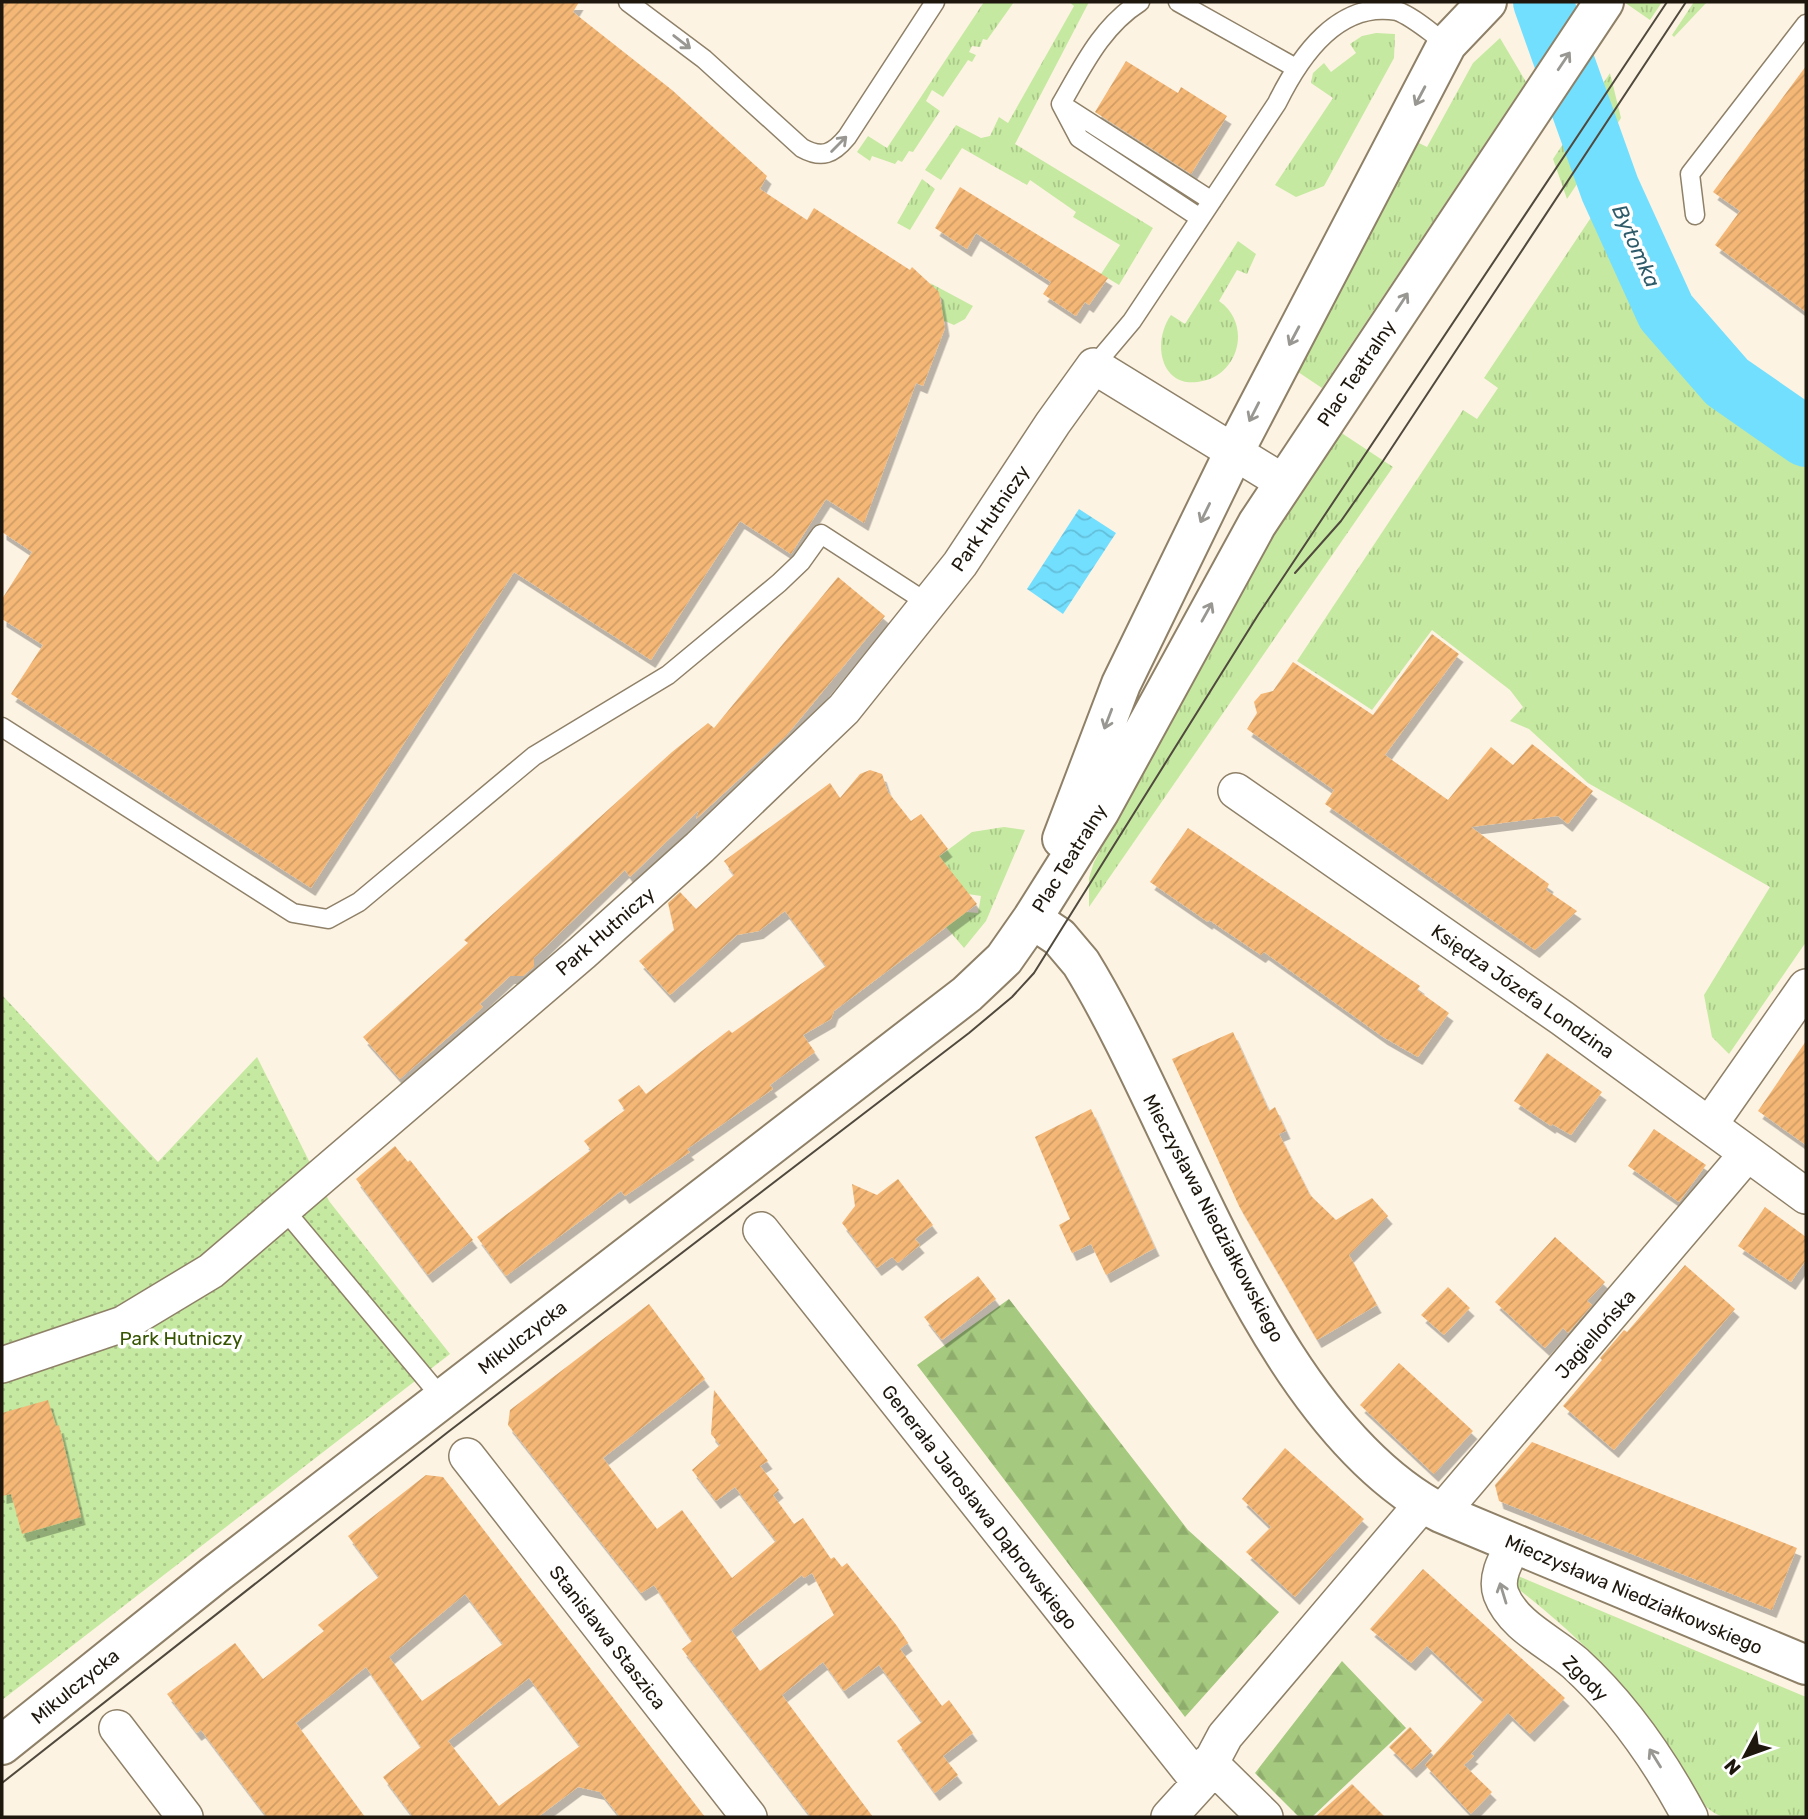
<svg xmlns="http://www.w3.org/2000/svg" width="1808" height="1819" font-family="Rubik,sans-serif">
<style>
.grass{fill:url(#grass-tufts)}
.forest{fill:url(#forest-firs)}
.park{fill:url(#park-dots)}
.water{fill:url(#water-waves)}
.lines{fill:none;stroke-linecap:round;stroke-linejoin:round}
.river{stroke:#73dfff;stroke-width:60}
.building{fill:url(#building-hatch);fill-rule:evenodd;filter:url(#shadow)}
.lane-casing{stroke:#8f8168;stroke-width:21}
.street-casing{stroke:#8f8168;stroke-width:38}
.secondary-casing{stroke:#8f8168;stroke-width:42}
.lane{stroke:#fff;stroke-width:18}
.street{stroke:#fff;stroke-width:35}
.secondary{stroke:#fff;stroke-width:38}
.tram{stroke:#50493d;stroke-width:2}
.oneway{stroke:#999792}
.labels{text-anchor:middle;stroke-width:7;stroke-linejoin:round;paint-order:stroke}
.street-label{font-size:19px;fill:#1d170d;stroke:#fff}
.park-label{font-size:19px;fill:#365500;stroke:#fff}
.water-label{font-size:21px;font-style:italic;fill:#2d5b69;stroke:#fff}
</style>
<defs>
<pattern id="grass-tufts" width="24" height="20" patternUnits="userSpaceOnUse" patternTransform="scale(1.75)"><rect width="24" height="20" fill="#c5e9a0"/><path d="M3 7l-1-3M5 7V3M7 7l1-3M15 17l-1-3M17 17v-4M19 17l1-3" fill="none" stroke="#a9c789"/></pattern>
<pattern id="forest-firs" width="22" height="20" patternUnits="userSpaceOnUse" patternTransform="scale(1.75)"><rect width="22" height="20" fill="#a5c97e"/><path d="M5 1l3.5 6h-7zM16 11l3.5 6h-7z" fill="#8eac6c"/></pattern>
<pattern id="park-dots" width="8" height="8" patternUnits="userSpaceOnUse" patternTransform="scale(1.75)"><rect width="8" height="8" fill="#c5e9a0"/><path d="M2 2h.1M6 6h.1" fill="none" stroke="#a9c789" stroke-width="1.8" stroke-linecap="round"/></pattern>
<pattern id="water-waves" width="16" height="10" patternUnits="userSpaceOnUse" patternTransform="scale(1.75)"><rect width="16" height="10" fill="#73dfff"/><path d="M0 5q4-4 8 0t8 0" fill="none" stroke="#63bfd9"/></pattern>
<pattern id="building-hatch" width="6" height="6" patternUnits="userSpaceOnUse" patternTransform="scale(1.75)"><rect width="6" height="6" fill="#f4b776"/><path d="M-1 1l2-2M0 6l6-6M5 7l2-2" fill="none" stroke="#d19d65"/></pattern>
<filter id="shadow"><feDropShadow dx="4.5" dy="8" stdDeviation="0" flood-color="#0004"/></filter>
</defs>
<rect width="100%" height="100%" fill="#fdf3e3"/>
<path class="grass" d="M 984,2 L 1014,2 L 987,40 L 983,39 L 980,47 L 972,46 L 969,52 L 976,55 L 972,62 L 968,60 L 943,97 L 932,90 L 926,101 L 940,111 L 913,152 L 909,151 L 902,162 L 898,160 L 895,164 L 872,156 L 870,161 L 857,152 L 868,136 L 887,148 Z
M 1069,2 L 1089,2 L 1015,144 L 1153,228 L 1119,285 L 1101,274 L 1120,245 L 1073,217 L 1076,212 L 1030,180 L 1027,185 L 962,148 L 941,180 L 925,170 L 956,125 L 981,138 L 990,136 L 999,117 L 1008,123 L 1074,6 Z
M 1624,2 L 1662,2 L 1650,20 Z
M 1694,2 L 1707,2 L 1674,37 L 1672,35 Z
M 1376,33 L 1395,34 L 1394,58 L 1324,186 L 1296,197 L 1275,185 L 1333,98 L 1311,83 L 1313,73 L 1324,63 L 1331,72 L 1356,53 L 1350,44 L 1362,36 Z
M 1500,38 L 1526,82 L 1322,388 L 1295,370 L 1417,142 L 1427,147 L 1473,63 Z
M 1610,73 L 1621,118 L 1567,199 L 1553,159 Z
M 922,179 L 935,189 L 910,230 L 897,223 Z
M 1598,207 L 1653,316 L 1727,395 L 1806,450 L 1806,942 L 1729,1054 L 1712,1037 L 1704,995 L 1770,887 L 1588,783 L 1529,729 L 1510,721 L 1523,707 L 1510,690 L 1432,630 L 1372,710 L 1297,661 L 1463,410 L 1477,419 L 1498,388 L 1484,378 Z
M 1238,241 L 1256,254 L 1247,274 L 1237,270 L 1219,301 C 1252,324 1239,373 1203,381 C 1161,391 1151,343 1171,315 L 1185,324 Z
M 930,283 L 973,306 L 965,319 L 954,325 L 940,319 L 942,300 Z
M 1340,432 L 1393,467 L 1089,907 L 1089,878 L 1094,862 L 1252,566 Z
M 1004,827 L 1025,830 L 986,921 L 964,948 L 946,927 L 966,912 L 978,913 L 981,896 L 968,894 L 937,858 L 972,832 Z
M 1518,1576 L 1806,1697 L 1806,1817 C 1788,1817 1735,1819 1721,1816 C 1697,1807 1689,1779 1676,1759 C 1636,1691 1578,1636 1517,1588 Z"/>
<path class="forest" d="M 1009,1299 L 1188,1530 L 1279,1612 L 1185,1717 L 917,1365 Z
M 1342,1661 L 1406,1728 L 1312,1817 L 1299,1817 L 1255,1773 Z"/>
<path class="park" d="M 2,995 L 158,1162 L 257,1057 L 329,1201 L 450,1354 L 2,1700 Z"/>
<path class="water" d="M 1079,509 L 1116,533 L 1063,614 L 1027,589 Z"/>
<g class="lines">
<path class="river" d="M 1543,2 L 1610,189 L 1666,312 L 1727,382 L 1806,437"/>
</g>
<path class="building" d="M 2,2 L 579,2 L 573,12 L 672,90 L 767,176 L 760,189 L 807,220 L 814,208 L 910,270 L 912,267 L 939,292 L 945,328 L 923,386 L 916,383 L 864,523 L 826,499 L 791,554 L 740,521 L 651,660 L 514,572 L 311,888 L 11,694 L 43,645 L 2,619 L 2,599 L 32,552 L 2,532 Z
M 1126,61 L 1178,93 L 1181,87 L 1227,116 L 1191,174 L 1095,112 Z
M 1806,66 L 1806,312 L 1715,245 L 1740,211 L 1713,192 Z
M 960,187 L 1108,278 L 1089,305 L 1085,302 L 1076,316 L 1043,294 L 1051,282 L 976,233 L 967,249 L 935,228 Z
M 838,577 L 885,616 L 786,736 L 696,819 L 699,810 L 630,877 L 625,870 L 534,958 L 534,967 L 523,976 L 510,976 L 480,1004 L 483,1007 L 400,1079 L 363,1037 L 468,943 L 464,940 L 672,752 L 708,723 L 714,728 Z
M 1432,634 L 1459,654 L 1385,755 L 1448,800 L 1491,747 L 1513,765 L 1532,744 L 1593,791 L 1568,824 L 1558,816 L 1471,827 L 1549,884 L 1546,890 L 1577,911 L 1535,950 L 1325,804 L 1334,790 L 1247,729 L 1257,713 L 1254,702 L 1261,694 L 1273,691 L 1293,662 L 1373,715 Z
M 870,770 L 882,774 L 888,792 L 911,821 L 921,814 L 948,849 L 939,856 L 977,904 L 834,1011 L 831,1019 L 803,1035 L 815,1052 L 770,1085 L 773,1089 L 687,1149 L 690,1152 L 625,1196 L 621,1191 L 506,1276 L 477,1237 L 591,1150 L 584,1141 L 625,1110 L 618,1100 L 639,1085 L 646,1094 L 729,1030 L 732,1033 L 826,966 L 785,911 L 759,931 L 737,935 L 670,995 L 639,961 L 674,930 L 668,903 L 680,892 L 696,909 L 734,875 L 724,861 L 830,783 L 840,798 L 860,774 Z
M 1188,828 L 1378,957 L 1420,986 L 1417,990 L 1449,1013 L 1418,1057 L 1383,1037 L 1264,952 L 1261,955 L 1209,920 L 1208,922 L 1150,882 Z
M 1233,1032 L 1269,1111 L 1275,1107 L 1286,1131 L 1279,1134 L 1310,1195 L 1336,1220 L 1372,1198 L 1388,1216 L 1349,1255 L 1377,1305 L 1317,1340 L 1239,1206 L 1172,1059 Z
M 1806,1041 L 1806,1145 L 1758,1111 Z
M 1547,1053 L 1602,1092 L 1571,1135 L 1552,1124 L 1551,1126 L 1514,1101 Z
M 1091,1109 L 1155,1248 L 1106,1275 L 1091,1244 L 1072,1253 L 1059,1225 L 1070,1219 L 1035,1137 Z
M 1654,1129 L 1706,1165 L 1679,1202 L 1628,1166 Z
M 395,1146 L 408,1162 L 410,1160 L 473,1240 L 428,1275 L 356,1179 Z
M 898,1179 L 933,1225 L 915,1239 L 920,1245 L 898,1263 L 892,1257 L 877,1268 L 842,1223 L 855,1206 L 852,1184 L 877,1195 Z
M 1765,1207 L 1806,1237 L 1806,1260 L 1791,1282 L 1738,1246 Z
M 1555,1237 L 1605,1282 L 1587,1301 L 1592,1305 L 1568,1333 L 1563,1328 L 1545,1348 L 1495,1302 Z
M 1685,1265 L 1735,1309 L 1614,1450 L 1563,1406 L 1602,1360 L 1600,1358 L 1624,1330 L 1627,1332 Z
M 978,1276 L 996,1299 L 942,1340 L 924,1317 Z
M 1448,1287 L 1470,1308 L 1444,1335 L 1421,1315 Z
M 649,1304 L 705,1379 L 603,1458 L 657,1529 L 682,1510 L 732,1578 L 776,1541 L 735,1487 L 716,1501 L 692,1470 L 720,1445 L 711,1434 L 714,1390 L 768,1461 L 760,1466 L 779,1490 L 773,1495 L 794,1524 L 803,1518 L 831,1559 L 834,1557 L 842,1567 L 847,1563 L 897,1626 L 908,1643 L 900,1649 L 942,1706 L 949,1700 L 973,1733 L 943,1756 L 958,1775 L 935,1793 L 897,1741 L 922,1722 L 879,1665 L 844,1691 L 823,1662 L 782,1695 L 873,1817 L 811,1817 L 682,1649 L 692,1641 L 654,1585 L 641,1593 L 508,1425 L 510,1410 ZM 812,1573 L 834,1615 L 760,1671 L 731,1630 L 802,1575 L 804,1578 Z
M 1399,1363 L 1473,1431 L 1434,1474 L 1360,1405 Z
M 48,1400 L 56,1426 L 59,1425 L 81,1517 L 22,1534 L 11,1494 L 2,1496 L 2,1413 Z
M 1532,1442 L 1797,1548 L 1772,1610 L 1499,1501 L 1495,1485 Z
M 1285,1448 L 1364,1519 L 1295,1597 L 1246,1552 L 1271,1527 L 1242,1499 Z
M 426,1475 L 443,1477 L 705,1817 L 620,1817 L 600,1792 L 578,1787 L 538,1817 L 413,1817 L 383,1777 L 421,1747 L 366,1667 L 296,1723 L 365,1817 L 267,1817 L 201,1730 L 197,1733 L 167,1694 L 235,1643 L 263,1679 L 324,1631 L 318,1625 L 379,1577 L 348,1536 ZM 465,1594 L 503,1644 L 422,1701 L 389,1657 ZM 529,1678 L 580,1746 L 499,1806 L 448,1741 Z
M 1423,1569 L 1565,1698 L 1530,1734 L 1508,1713 L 1471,1754 L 1474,1756 L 1464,1765 L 1492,1792 L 1471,1814 L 1425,1765 L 1484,1700 L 1427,1646 L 1411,1663 L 1370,1629 Z
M 1410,1727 L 1432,1751 L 1412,1770 L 1389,1747 Z
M 1352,1784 L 1385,1817 L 1315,1817 Z"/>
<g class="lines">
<defs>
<path id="lane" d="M 628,2 L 704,59 L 802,148 C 822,159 833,154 847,137 L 935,2
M 1140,2 C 1102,26 1083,66 1061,104 L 1079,138 L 1200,218
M 1178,2 L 1294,67
M 1061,104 L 1212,201
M 1695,215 L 1690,174 L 1806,24
M 1094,366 L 1132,321 L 1277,103 C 1299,58 1338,0 1397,11 C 1414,17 1432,34 1447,44
M 2,727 L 293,913 L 328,919 L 359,902 L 534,756 L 668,675 L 779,583 L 801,562 L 821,534 L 929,604
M 283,1208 L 442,1398"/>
<path id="street" d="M 1236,791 L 1562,1018 L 1806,1196
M 1710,1124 L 1806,987
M 761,1230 L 1200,1783
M 2,1365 L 123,1324 L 211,1271 L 582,953 L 700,847 L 844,709 L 960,564 L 1053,423 L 1094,366 L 1283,482
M 467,1456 L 749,1817
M 1441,1513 L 1747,1154
M 1514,1544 C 1506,1559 1495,1577 1501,1594 C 1513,1626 1551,1642 1575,1663 C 1622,1706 1660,1761 1690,1817
M 117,1728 L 185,1817
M 1209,1762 L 1265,1817
M 1169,1817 L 1200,1783 L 1225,1736 L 1423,1503"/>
<path id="secondary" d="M 1062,839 L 1121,684 L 1234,452 L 1447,44 L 1487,2
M 1032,919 L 1059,937 L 1081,963 C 1181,1125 1266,1422 1441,1513 L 1806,1665
M 2,1745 L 213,1576 L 967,994 L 1004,959 L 1032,919 L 1100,811 L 1257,524 L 1604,2"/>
</defs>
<use href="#lane" class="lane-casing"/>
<use href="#street" class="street-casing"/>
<use href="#secondary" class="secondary-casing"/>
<use href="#lane" class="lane"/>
<use href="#street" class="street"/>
<use href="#secondary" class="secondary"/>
<path class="tram" d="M 1295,573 L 1341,521 L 1383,461 L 1686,2
M 2,1783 L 448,1432 L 969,1033 L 1012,997 L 1034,973 L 1258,615 L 1667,2"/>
</g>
<defs><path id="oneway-shaft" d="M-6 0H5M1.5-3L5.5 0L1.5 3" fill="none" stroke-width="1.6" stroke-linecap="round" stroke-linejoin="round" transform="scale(1.75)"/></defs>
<g class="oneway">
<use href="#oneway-shaft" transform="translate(682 42) rotate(38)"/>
<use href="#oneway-shaft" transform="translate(1564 61) rotate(-56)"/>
<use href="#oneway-shaft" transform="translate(1420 96) rotate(118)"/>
<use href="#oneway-shaft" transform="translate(839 144) rotate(-45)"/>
<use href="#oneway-shaft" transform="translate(1402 302) rotate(-57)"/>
<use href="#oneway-shaft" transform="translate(1294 336) rotate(118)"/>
<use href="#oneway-shaft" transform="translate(1254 412) rotate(117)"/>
<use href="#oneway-shaft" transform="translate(1205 513) rotate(116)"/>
<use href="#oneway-shaft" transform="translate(1207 612) rotate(-61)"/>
<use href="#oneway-shaft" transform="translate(1108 719) rotate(111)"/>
<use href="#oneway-shaft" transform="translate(1503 1593) rotate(-107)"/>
<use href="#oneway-shaft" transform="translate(1655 1758) rotate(-122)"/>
</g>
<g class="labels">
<g class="street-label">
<text transform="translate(1356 373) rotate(-56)" y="7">Plac Teatralny</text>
<text transform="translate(990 518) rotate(-56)" y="7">Park Hutniczy</text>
<text transform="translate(1069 858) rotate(-58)" y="7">Plac Teatralny</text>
<text transform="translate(605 931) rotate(-41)" y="7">Park Hutniczy</text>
<text transform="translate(1523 991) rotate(35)" y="7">Księdza Józefa Londzina</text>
<text transform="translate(1214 1218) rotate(62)" y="7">Mieczysława Niedziałkowskiego</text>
<text transform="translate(1595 1334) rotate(-49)" y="7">Jagiellońska</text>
<text transform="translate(522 1337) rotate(-38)" y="7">Mikulczycka</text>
<text transform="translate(980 1507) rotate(52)" y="7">Generała Jarosława Dąbrowskiego</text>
<text transform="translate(1634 1594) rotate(23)" y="7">Mieczysława Niedziałkowskiego</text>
<text transform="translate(608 1637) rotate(52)" y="7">Stanisława Staszica</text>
<text transform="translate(1586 1678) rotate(45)" y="7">Zgody</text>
<text transform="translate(75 1686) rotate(-39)" y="7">Mikulczycka</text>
</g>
<g class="park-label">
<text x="181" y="1345">Park Hutniczy</text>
</g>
<g class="water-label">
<text transform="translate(1636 246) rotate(66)" y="7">Bytomka</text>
</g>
</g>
<rect width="1808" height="1819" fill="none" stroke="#1d170d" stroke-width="7"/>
<g transform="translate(1745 1756) rotate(229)" stroke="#ffffff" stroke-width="5" paint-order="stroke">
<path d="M0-5L12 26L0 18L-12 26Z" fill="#1d170d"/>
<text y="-10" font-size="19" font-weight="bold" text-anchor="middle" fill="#1d170d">N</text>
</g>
</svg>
